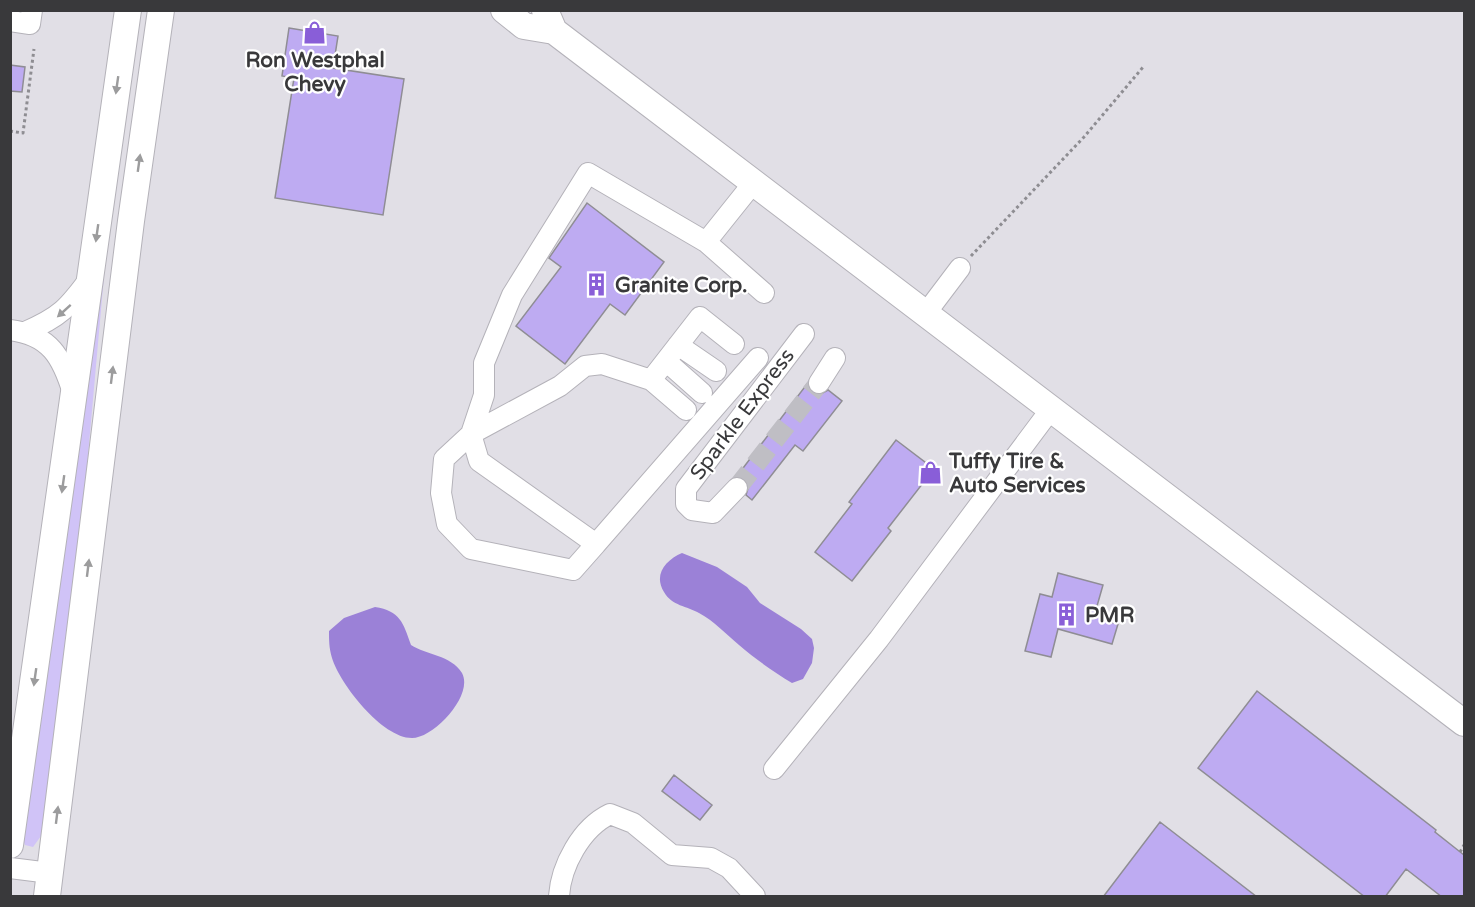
<svg xmlns="http://www.w3.org/2000/svg" width="1475" height="907" font-family="'Varela Round',sans-serif">
<style>
.green{fill:#d0c3f7}
.water{fill:#9b81d7}
.building{fill:#beabf2;stroke:#8f8d94;stroke-width:1.5}
.lines{fill:none;stroke-linecap:round;stroke-linejoin:round}
.minor-tunnel{stroke:#bfbec4;stroke-width:20;stroke-dasharray:20 10;stroke-linecap:butt}
.minor-casing{stroke:#b4b2b9;stroke-width:22}
.major-casing{stroke:#b4b2b9;stroke-width:28}
.path{stroke:#8e8d92;stroke-width:3;stroke-dasharray:3 3;stroke-linecap:butt}
.minor{stroke:#fff;stroke-width:20}
.major{stroke:#fff;stroke-width:26}
.oneway{fill:#9c9c9d}
.labels{text-anchor:middle;stroke-width:4.5;stroke-linejoin:round;paint-order:stroke}
.poi-label{font-size:21px;font-weight:bold;fill:#39393b;stroke:#fff;text-anchor:start}
.street-label{font-size:21px;fill:#39393b;stroke:#fff}
</style>
<rect width="100%" height="100%" fill="#e1dfe6"/>
<path class="green" d="M 109,220 L 85,489 L 45,816 L 41,836 L 33,847 L 25,845 L 23,840 Z"/>
<path class="water" d="M 682,553 L 717,567 L 747,587 L 760,603 L 801,629 L 812,639 L 814,648 L 812,663 L 803,679 L 792,683 C 774,672 755,659 739,645 C 726,634 714,621 699,613 C 687,606 672,606 664,592 C 653,574 666,560 682,553 Z
M 375,607 C 400,611 403,622 411,645 C 426,655 451,655 462,673 C 474,695 434,738 412,738 C 382,738 340,684 332,658 C 329,648 329,640 329,631 L 344,618 Z"/>
<path class="building" d="M 289,28 L 338,36 L 333,68 L 404,79 L 383,215 L 275,198 L 294,78 L 282,76 Z
M 10,65 L 25,67 L 22,92 L 10,91 Z
M 587,203 L 664,262 L 625,315 L 610,304 L 565,364 L 516,326 L 561,267 L 549,258 Z
M 807,384 L 813,393 L 819,395 L 828,390 L 842,401 L 803,451 L 795,445 L 752,500 L 746,495 L 749,485 L 746,480 L 737,476 Z
M 896,440 L 934,469 L 888,528 L 891,531 L 852,581 L 815,552 L 852,504 L 849,502 Z
M 1058,573 L 1103,585 L 1095,613 L 1104,616 L 1103,620 L 1118,624 L 1112,644 L 1058,629 L 1051,657 L 1025,651 L 1040,594 L 1052,597 Z
M 1257,691 L 1436,830 L 1435,832 L 1464,855 L 1464,897 L 1442,897 L 1406,869 L 1385,897 L 1365,897 L 1198,768 Z
M 674,775 L 712,805 L 700,820 L 662,791 Z
M 1160,822 L 1257,897 L 1103,897 Z"/>
<g class="lines">
<path class="minor-tunnel" d="M 737,488 L 819,383"/>
<defs>
<path id="minor" d="M 10,21 L 30,24 L 32,10
M 754,182 L 706,242 L 764,293
M 926,313 L 960,268
M 10,330 C 50,335 62,357 73,393
M 25,332 C 60,317 68,308 90,278
M 678,345 L 716,371
M 666,361 L 702,393
M 651,380 L 700,317 L 734,344
M 819,383 L 835,358
M 686,410 L 651,380 L 602,364 L 585,366 L 560,386 L 471,434 L 444,459 L 441,493 L 447,524 L 471,549 L 573,570 L 596,544 L 479,461 L 471,434 L 484,395 L 484,363 L 512,295 L 588,173 L 706,242
M 737,488 L 713,513 L 692,510 L 686,504 L 686,489 L 804,334
M 596,544 L 758,358
M 774,769 L 879,639 L 1051,409
M 10,868 L 50,873
M 559,896 C 561,866 581,828 610,814 L 633,823 L 672,855 L 711,858 L 729,868 L 755,896"/>
<path id="major" d="M 504,10 L 524,26 L 554,31
M 545,10 L 554,31 L 1464,723
M 10,845 L 128,10
M 47,896 L 131,221 L 161,10"/>
</defs>
<use href="#minor" class="minor-casing"/>
<use href="#major" class="major-casing"/>
<path class="path" d="M 10,131 L 23,133 L 34,49
M 971,256 L 1084,137 L 1144,66
M 1460,852 L 1464,845"/>
<use href="#minor" class="minor"/>
<use href="#major" class="major"/>
</g>
<defs><path id="oneway-solid" d="M-6-.8H1V-3.2L6.5 0L1 3.2V.8H-6Z" transform="scale(1.5)"/></defs>
<g class="oneway">
<use href="#oneway-solid" transform="translate(117 85) rotate(98)"/>
<use href="#oneway-solid" transform="translate(139 163) rotate(-82)"/>
<use href="#oneway-solid" transform="translate(97 233) rotate(98)"/>
<use href="#oneway-solid" transform="translate(64 311) rotate(138)"/>
<use href="#oneway-solid" transform="translate(112 375) rotate(-83)"/>
<use href="#oneway-solid" transform="translate(63 484) rotate(98)"/>
<use href="#oneway-solid" transform="translate(88 568) rotate(-83)"/>
<use href="#oneway-solid" transform="translate(35 677) rotate(98)"/>
<use href="#oneway-solid" transform="translate(57 815) rotate(-83)"/>
</g>
<defs>
<symbol id="shop-bare" viewBox="-9 -9 18 18"><path d="M-5-2.5h2.3a2.7 3.5 0 0 1 5.4 0H5L5.5 6h-11ZM-1.5-2.5h3a1.5 2.3 0 0 0-3 0Z" fill="#895ed8" stroke="#fff" stroke-width="2.5" paint-order="stroke"/></symbol>
<symbol id="building-bare" viewBox="-9 -9 18 18"><path d="M-4-6H4V6H1V3H-1V6H-4ZM-2.5-4.3h1.7v1.8h-1.7ZM.8-4.3h1.7v1.8H.8ZM-2.5-1h1.7V.8h-1.7ZM.8-1h1.7V.8H.8Z" fill="#895ed8" stroke="#fff" stroke-width="2.5" paint-order="stroke"/></symbol>
</defs>
<g fill-rule="evenodd">
<use href="#shop-bare" x="298" y="16" width="33" height="33"/>
<use href="#building-bare" x="580" y="268" width="33" height="33"/>
<use href="#shop-bare" x="914" y="456" width="33" height="33"/>
<use href="#building-bare" x="1050" y="598" width="33" height="33"/>
</g>
<g class="labels">
<g class="poi-label">
<text x="315" y="67" text-anchor="middle">Ron Westphal<tspan x="315" dy="24">Chevy</tspan></text>
<text x="615" y="292">Granite Corp.</text>
<text x="949" y="468">Tuffy Tire &amp;<tspan x="949" dy="24">Auto Services</tspan></text>
<text x="1085" y="622">PMR</text>
</g>
<g class="street-label">
<text transform="translate(742 414) rotate(-53)" y="7">Sparkle Express</text>
</g>
</g>
<rect width="1475" height="907" fill="none" stroke="#39393b" stroke-width="24"/>
</svg>
